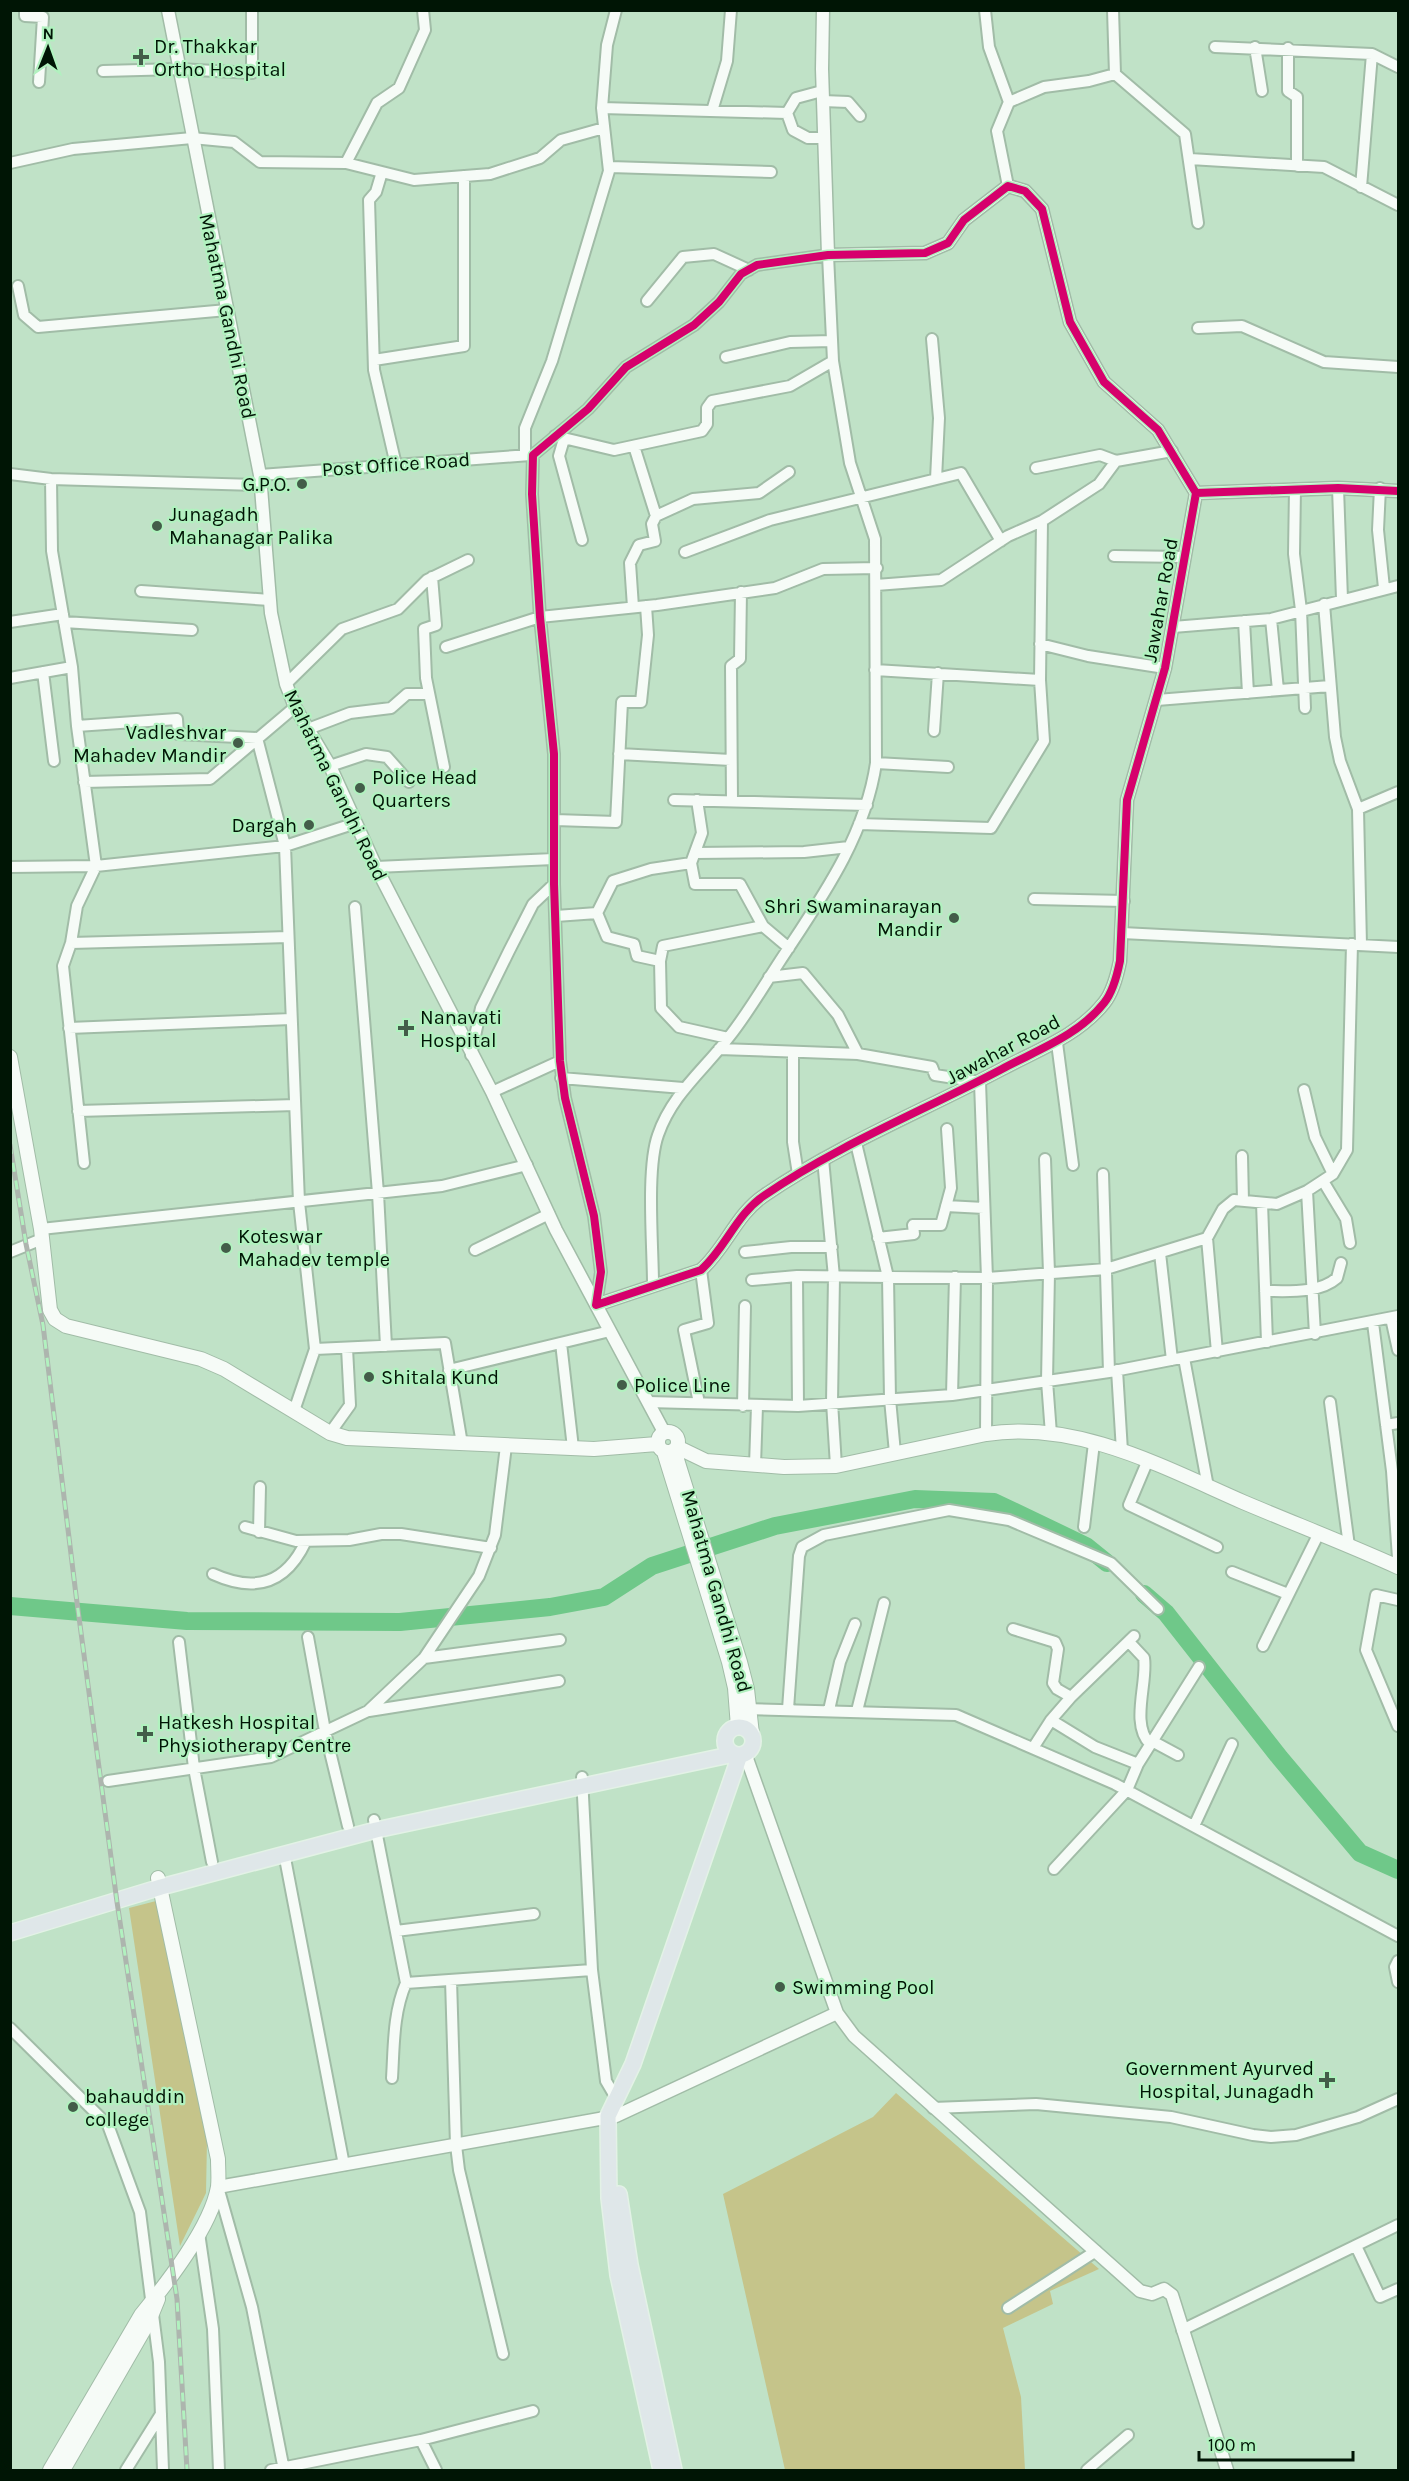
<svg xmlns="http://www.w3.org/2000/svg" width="1409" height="2481" font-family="Karla,sans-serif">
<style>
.green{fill:#c5c48a}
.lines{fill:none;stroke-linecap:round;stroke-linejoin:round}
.river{stroke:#6fc889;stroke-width:18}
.minor-casing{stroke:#a1bca7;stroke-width:14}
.tertiary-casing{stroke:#a1bca7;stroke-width:15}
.secondary-casing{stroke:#a1bca7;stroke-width:16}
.primary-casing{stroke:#e3f2e6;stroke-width:18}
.minor{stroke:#f6fbf7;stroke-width:10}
.tertiary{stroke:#f6fbf7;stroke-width:12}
.secondary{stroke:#f6fbf7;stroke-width:14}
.primary{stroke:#dfe7e9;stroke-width:15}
.rail-casing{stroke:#adb5ae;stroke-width:5}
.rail{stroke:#b1f1bf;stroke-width:3;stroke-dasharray:9;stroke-linecap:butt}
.cycleway-casing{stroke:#b1f1bf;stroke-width:11}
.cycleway{stroke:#d6006c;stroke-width:8}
.poi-dot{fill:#435d49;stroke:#b1f1bf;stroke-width:2}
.labels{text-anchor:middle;stroke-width:4.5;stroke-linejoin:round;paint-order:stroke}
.poi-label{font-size:20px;fill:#001505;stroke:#b1f1bf;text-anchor:start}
.street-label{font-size:20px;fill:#001505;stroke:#b1f1bf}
</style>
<rect width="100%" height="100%" fill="#c0e2c7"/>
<path class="green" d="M 156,1901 L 207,2140 L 206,2193 L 180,2246 L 129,1908 Z
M 896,2093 L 1099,2269 L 1050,2291 L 1053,2304 L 1003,2328 L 1021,2397 L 1025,2470 L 785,2470 L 723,2194 L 873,2117 Z"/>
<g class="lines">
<path class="river" d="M 1144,1594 L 1166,1613 L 1280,1758 L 1360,1853 L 1398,1870
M 10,1606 L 187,1621 L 400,1622 L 550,1607 L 604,1597 L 652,1566 L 775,1526 L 915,1499 L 994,1502 L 1086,1546 L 1107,1563"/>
<defs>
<path id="minor" d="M 25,10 L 25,16 L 43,17 L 39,82
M 985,10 L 989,47 L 1009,102
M 1215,47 L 1372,54 L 1398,67
M 1255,47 L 1262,91
M 1288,48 L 1288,91 L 1297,97 L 1297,166
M 103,71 L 178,69 L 252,73 L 252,10
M 1115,74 L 1185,134 L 1198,223
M 823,101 L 848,102 L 860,116
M 602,108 L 787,113
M 712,111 L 727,61 L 731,10
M 787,113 L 793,130 L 808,138 L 823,138
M 787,113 L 796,98 L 822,91
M 1190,159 L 1324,167 L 1398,205
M 10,163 L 73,149 L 192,138 L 234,142 L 260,162 L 346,163 L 414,180 L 490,174 L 540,158 L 561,140 L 604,128
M 346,163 L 377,103 L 399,88 L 425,30 L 423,10
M 610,167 L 771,172
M 382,172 L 376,192 L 369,200 L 374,370 L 396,465
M 1008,186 L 997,131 L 1009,102 L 1044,87 L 1089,81 L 1115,74 L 1113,10
M 1361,187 L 1372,54
M 18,286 L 24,315 L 38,327 L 227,310
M 647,301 L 683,257 L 714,254 L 749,270
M 1198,328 L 1242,326 L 1324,362 L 1398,367
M 932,339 L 939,418 L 936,479
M 726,357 L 790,342 L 832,341
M 374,360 L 464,346 L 464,176
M 555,436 L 614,450 L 702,431 L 707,424 L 707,408 L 712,401 L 790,386 L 833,361
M 564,439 L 559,456 L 582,540
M 525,455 L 525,428 L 552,361 L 609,171 L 602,108 L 607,45 L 616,10
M 1036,468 L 1100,455 L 1116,461
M 10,474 L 51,479 L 260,485
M 260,475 L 530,455
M 51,479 L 52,551 L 72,667 L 77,726 L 96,866 L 77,906 L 71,943 L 63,966 L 84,1163
M 1338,488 L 1342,599
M 1380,488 L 1378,530 L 1384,588
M 1295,489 L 1294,554 L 1301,610 L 1305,708
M 656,516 L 693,499 L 759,493 L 789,472
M 685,552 L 770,520 L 961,473 L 1001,541
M 1114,556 L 1184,557
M 432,577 L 436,625 L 424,629 L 426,678 L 444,767
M 876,585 L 941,580 L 1008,536 L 1042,521 L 1099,484 L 1116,461 L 1172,451
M 141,591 L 270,600
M 1324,604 L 1335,737 L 1340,761 L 1358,809 L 1361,945
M 633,607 L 630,563 L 639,545 L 655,541 L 652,524 L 656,516 L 634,446
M 1271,619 L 1278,690
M 1244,621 L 1248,693
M 10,622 L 63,614
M 64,622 L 192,630
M 1173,627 L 1271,619 L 1398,586
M 1040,644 L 1088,656 L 1165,668
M 446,647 L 540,617 L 657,605 L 775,588 L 823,569 L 877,568
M 875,670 L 1040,680
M 43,672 L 54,761
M 10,678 L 72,667
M 286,684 L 342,629 L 398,609 L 427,580 L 468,560
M 1157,700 L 1330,686
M 77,726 L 177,719 L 178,734 L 257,738 L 285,846 L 299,1202 L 315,1349 L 294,1411
M 308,729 L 350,713 L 391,708 L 407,694 L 429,694
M 934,731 L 938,673
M 619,754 L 731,760
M 876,763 L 948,767
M 330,766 L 366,754 L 387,757 L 409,782
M 84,782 L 210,779 L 295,707
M 674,800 L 867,805
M 732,801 L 731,666 L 740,659 L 741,592
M 1358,809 L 1398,792
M 555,820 L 616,822 L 622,702 L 641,702 L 648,635 L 646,606
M 859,824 L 991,828 L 1044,741 L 1040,680 L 1042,521
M 695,853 L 804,852 L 849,847
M 691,863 L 695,884 L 740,884 L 763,926
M 10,867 L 96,866 L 285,846 L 356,823
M 376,867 L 554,859
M 1034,899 L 1124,901
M 355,907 L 378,1193 L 386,1346
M 597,913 L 613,881 L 651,869 L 691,863 L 702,833 L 697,800
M 556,916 L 597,913 L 607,937 L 634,944 L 637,956 L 660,961 L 661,1008 L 679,1027 L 728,1038
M 1122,933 L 1398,947
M 71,943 L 288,937
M 660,961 L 663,946 L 763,926 L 789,948
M 769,977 L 803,973 L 838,1015 L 858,1054
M 69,1028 L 291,1019
M 1057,1043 L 1073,1165
M 719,1049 L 858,1054 L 932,1067 L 935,1075 L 980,1082 L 987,1278 L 986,1434
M 793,1052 L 793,1142 L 798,1174
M 471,1055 L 481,1008 L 509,951 L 533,904 L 554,884
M 561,1078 L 683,1088
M 1304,1090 L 1315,1137 L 1333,1174
M 492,1092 L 560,1061
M 78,1111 L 295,1105
M 856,1143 L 888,1277 L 890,1399 L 895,1453
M 1242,1156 L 1243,1201
M 823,1159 L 834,1277 L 832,1402 L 836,1466
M 1045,1159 L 1049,1273 L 1047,1381 L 1051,1434
M 1103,1174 L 1109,1372
M 1323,1181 L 1346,1219 L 1350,1243
M 1307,1191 L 1315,1334
M 1262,1203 L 1267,1342
M 946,1206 L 984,1208
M 41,1229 L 442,1186 L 527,1165
M 878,1238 L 914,1234 L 913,1225 L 941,1225 L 951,1188 L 947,1129
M 1207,1238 L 1217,1352
M 475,1250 L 549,1214
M 10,1252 L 42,1239
M 745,1252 L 791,1247 L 832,1247
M 1160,1253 L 1172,1360
M 797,1276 L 798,1406
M 752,1280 L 797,1276 L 987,1278 L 1106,1269 L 1207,1238 L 1223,1209 L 1234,1200 L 1277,1204 L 1307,1191 L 1333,1174 L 1347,1150 L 1352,944
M 1265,1291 C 1287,1291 1319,1294 1337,1278 L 1341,1263
M 596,1305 L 601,1272 L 594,1216 L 565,1098 L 560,1061 L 554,884 L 554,754 L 540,617 L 532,494 L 533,455 L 588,409 L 626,367 L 694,325 L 719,302 L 741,274 L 757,265 L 828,255 L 833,361 L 850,463 L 875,539 L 876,763 C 865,838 820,900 780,961 C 763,987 748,1013 729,1037 C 704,1070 672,1094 658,1135 C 646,1169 653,1246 653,1284
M 1391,1318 L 1398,1350
M 1373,1323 L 1392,1471 L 1398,1558
M 561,1343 L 573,1448
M 315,1349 L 445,1343 L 462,1444
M 1184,1358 L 1208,1487
M 449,1370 L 610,1331
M 1117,1370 L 1122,1451
M 952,1395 L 955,1277
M 648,1402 L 798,1406 L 952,1395 L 1109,1372 L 1398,1316
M 1330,1402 L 1349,1546
M 699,1403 L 684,1330 L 708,1323 L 701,1270
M 743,1406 L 745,1306
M 1386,1425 L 1398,1423
M 330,1433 L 350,1405 L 347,1348
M 1148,1460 L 1129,1505 L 1217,1547
M 755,1465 L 757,1406
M 245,1527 L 296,1541 L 349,1540 L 381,1534 L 401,1534 L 491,1548
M 1084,1527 L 1094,1443
M 259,1532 L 260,1487
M 1232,1572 L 1288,1594
M 213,1574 C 255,1593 286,1584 306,1541
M 1398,1600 L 1376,1595 L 1366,1650 L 1398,1726
M 1013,1629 L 1055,1642 L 1058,1649 L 1053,1683 L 1057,1689 L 1071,1697
M 308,1637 L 325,1731 L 348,1826
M 179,1642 L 194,1768 L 212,1862
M 1129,1642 L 1144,1658 C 1148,1682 1130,1724 1150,1744
M 1263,1646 L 1319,1533
M 424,1658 L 560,1640
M 743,1709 L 956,1715 L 1115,1784 L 1398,1936
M 788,1709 L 799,1556 L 802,1547 L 824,1535 L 949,1510 L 1009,1520 L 1111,1563 L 1158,1609
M 829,1710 L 840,1662 L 855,1624
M 369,1711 L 559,1681
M 857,1711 L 884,1603
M 1051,1720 L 1095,1747 L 1138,1764
M 1152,1741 L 1178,1755
M 1033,1748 L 1051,1720 L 1071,1697 L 1134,1636
M 582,1777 L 592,1970 L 606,2081 L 616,2098
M 108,1781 L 271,1757 L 368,1711 L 424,1658 L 479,1576 L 495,1535 L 506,1446
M 374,1820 L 406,1983 C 393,2013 394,2046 392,2078
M 1194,1826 L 1232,1744
M 284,1853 L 344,2165
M 1054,1869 L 1127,1790 L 1138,1764 L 1199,1667
M 396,1931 L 534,1914
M 1398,1961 L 1395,1967 L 1398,1982
M 451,1980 L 456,2145 L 459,2170 L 503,2354
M 406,1983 L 592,1970
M 10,2028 L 108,2125 L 140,2212 L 159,2362 L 163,2470
M 933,2108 L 1036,2104 L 1171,2117 L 1253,2135 L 1271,2137 L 1296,2135 L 1358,2117 L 1398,2099
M 218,2187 L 252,2307 L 284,2470
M 199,2233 L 213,2329 L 219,2470
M 1356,2246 L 1380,2297 L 1398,2289
M 1008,2308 L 1096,2251
M 1182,2330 L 1398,2225
M 421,2440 L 436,2470
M 126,2470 L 161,2414
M 271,2470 L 421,2440 L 533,2411
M 1087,2470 L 1128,2435"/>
<path id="tertiary" d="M 168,10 L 260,475 L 271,613 L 286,684 L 295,707 L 330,766 L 376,867 L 492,1092 L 556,1230 L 664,1432
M 823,10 L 822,69 L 828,255 L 925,253 L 948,243 L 964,220 L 1008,186 L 1025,191 L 1042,209 L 1070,322 L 1104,382 L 1158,430 L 1196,493 L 1338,488 L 1398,491
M 596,1305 L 701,1270 C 726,1248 736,1214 765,1195 C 838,1145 923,1111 1002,1069 C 1037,1050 1078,1036 1104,1003 C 1113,992 1117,976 1120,961 L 1127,800 L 1165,668 L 1196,493
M 745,1753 L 837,2013 L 854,2036 L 1140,2291 L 1152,2294 L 1164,2289 L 1172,2295 L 1227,2470
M 218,2187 L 616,2116 L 837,2013"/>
<path id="secondary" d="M 10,1057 L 41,1229 L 50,1310 L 55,1319 L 66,1326 L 201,1359 L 224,1369 L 330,1433 L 347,1438 L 594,1449 L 657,1444
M658 1442a10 10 0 1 1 20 0a10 10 0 1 1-20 0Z
M 677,1447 L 706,1461 L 784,1467 L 836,1466 L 986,1434 C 1077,1420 1163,1467 1243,1502 C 1295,1524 1347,1544 1398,1567
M 674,1450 L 740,1662 L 747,1689 L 752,1734
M 664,1452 L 729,1662 L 735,1688 L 738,1727
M 50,2470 L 141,2315 C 167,2283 211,2227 218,2187 C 219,2178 218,2168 218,2159 L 158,1878
M 63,2470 L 149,2321 L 158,2299"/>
<path id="primary" d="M725 1741a14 14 0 1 1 28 0a14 14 0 1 1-28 0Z
M 10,1933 L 161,1887 L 376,1830 L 734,1754
M 619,2194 L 630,2265 L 674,2470
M 661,2470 L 618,2275 L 609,2198 L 608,2116 L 633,2064 L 740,1755"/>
</defs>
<use href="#minor" class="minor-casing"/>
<use href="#tertiary" class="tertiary-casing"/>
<use href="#secondary" class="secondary-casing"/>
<use href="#primary" class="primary-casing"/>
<use href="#minor" class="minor"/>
<use href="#tertiary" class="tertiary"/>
<use href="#secondary" class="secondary"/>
<use href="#primary" class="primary"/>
<defs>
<path id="rail" d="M 10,1145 L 26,1244 L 43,1325 L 76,1595 L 117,1902 L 177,2299 L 187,2470"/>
</defs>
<use href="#rail" class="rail-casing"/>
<use href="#rail" class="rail"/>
<defs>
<path id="cycleway" d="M 1196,493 L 1165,668 L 1127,800 L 1120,961 C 1117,976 1113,992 1104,1003 C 1078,1036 1037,1050 1002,1069 C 923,1111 838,1145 765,1195 C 736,1214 726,1248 701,1270 L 596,1305 L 601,1272 L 594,1216 L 565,1098 L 560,1061 L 554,884 L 554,754 L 540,617 L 532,494 L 533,455 L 588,409 L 626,367 L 694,325 L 719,302 L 741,274 L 757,265 L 828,255 L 925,253 L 948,243 L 964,220 L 1008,186 L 1025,191 L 1042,209 L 1070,322 L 1104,382 L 1158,430 L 1196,493 L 1338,488 L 1398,491"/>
</defs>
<use href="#cycleway" class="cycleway-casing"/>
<use href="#cycleway" class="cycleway"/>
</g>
<g class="poi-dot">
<path d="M138 48h6v6h6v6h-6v6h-6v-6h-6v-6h6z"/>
<circle cx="302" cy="484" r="6"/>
<circle cx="157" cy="526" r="6"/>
<circle cx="238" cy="743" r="6"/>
<circle cx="360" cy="788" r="6"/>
<circle cx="309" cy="825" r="6"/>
<circle cx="954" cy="918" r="6"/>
<path d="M403 1019h6v6h6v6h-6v6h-6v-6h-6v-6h6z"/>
<circle cx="226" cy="1248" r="6"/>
<circle cx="369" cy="1377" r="6"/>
<circle cx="622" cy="1385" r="6"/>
<path d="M142 1725h6v6h6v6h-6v6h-6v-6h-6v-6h6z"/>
<circle cx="780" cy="1987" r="6"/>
<path d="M1324 2071h6v6h6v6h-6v6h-6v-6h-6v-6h6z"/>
<circle cx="73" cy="2107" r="6"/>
</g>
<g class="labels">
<g class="poi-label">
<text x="154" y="53">Dr. Thakkar<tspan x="154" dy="23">Ortho Hospital</tspan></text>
<text x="290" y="491" text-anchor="end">G.P.O.</text>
<text x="169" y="521">Junagadh<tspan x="169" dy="23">Mahanagar Palika</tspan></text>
<text x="226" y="739" text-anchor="end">Vadleshvar<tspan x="226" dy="23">Mahadev Mandir</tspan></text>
<text x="372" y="784">Police Head<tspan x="372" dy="23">Quarters</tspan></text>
<text x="297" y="832" text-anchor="end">Dargah</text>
<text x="942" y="913" text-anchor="end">Shri Swaminarayan<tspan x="942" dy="23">Mandir</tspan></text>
<text x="420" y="1024">Nanavati<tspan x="420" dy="23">Hospital</tspan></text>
<text x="238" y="1243">Koteswar<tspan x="238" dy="23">Mahadev temple</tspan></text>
<text x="381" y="1384">Shitala Kund</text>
<text x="634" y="1392">Police Line</text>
<text x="158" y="1729">Hatkesh Hospital<tspan x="158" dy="23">Physiotherapy Centre</tspan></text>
<text x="792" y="1994">Swimming Pool</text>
<text x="1314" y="2075" text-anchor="end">Government Ayurved<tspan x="1314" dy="23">Hospital, Junagadh</tspan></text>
<text x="85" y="2103">bahauddin<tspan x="85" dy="23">college</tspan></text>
</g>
<g class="street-label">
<text transform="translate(228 316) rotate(78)" y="7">Mahatma Gandhi Road</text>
<text transform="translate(396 464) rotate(-4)" y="7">Post Office Road</text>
<text transform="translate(1160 600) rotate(-80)" y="7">Jawahar Road</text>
<text transform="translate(336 785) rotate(64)" y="7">Mahatma Gandhi Road</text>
<text transform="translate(1003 1049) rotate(-28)" y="7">Jawahar Road</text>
<text transform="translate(717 1591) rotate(74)" y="7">Mahatma Gandhi Road</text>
</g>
</g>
<rect width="1409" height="2481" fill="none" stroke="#001505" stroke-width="24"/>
<g transform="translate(48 48) rotate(1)" stroke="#b1f1bf" stroke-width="4.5" paint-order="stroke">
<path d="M0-4.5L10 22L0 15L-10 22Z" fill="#001505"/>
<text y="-9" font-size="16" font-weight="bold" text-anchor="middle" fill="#001505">N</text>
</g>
<path d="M1199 2451v9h154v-9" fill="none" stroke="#001505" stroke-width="3"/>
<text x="1208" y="2451" font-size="18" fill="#001505" stroke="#b1f1bf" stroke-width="4.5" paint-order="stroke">100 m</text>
</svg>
